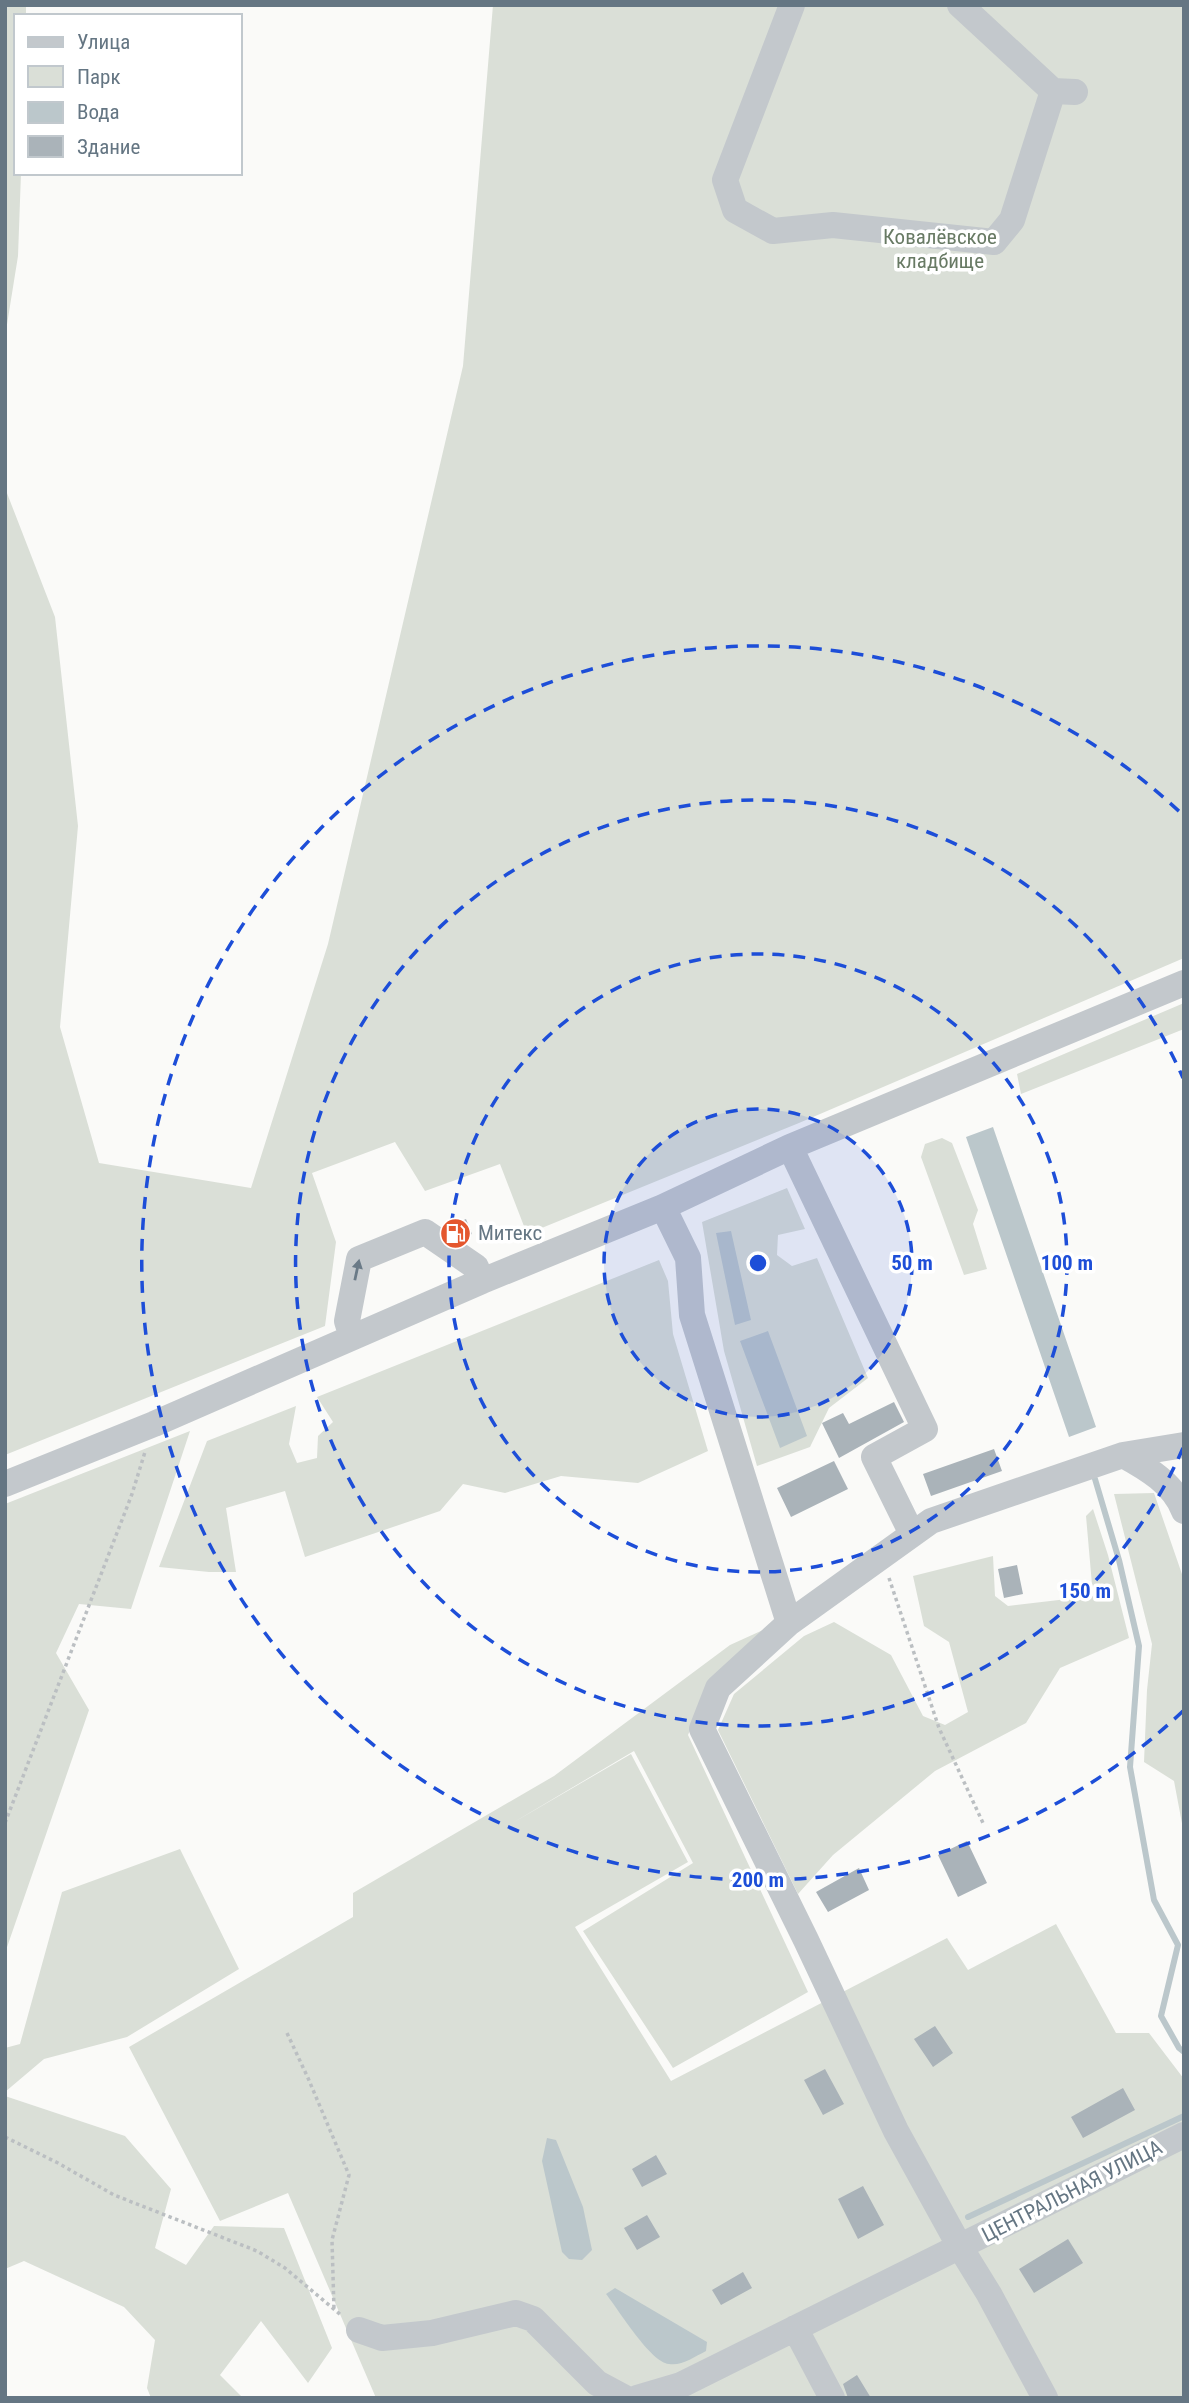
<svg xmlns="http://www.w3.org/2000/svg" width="1189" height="2403" font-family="'Roboto Condensed',sans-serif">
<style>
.green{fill:#dadfd7}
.water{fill:#bbc7cb}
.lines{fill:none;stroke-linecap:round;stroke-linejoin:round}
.stream{stroke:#bbc7cb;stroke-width:6}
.building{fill:#aab3b9}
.path{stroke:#bbbfc2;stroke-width:3.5;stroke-dasharray:3.5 3.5;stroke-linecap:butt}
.minor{stroke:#c3c8cc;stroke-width:26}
.oneway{fill:#6a7a87}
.ring{fill:none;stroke:#1d4ed8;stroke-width:3.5;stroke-dasharray:12 9}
.labels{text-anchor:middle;stroke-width:7;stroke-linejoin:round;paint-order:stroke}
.park-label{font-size:21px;fill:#687a64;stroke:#fff}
.poi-label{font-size:21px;fill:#657683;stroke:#fff;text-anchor:start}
.street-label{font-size:21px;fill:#657683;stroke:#fff}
.centre{fill:#1d4ed8;stroke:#fff;stroke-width:3.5}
.ring-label{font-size:21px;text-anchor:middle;font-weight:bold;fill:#1d4ed8;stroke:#fff;stroke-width:7;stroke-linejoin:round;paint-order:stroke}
</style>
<rect width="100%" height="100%" fill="#fafaf8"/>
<path class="green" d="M 5,5 L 26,5 L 26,16 L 16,16 L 16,173 L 21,173 L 18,256 L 5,337 Z
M 493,5 L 1184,5 L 1184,958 L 799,1123 L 527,1234 L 500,1164 L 425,1191 L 395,1142 L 312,1173 L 336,1242 L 325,1326 L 5,1455 L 5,488 L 55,617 L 78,826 L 60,1027 L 99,1163 L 251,1188 L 328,944 L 463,366 Z
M 1184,1003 L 1184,1029 L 1021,1094 L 1017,1074 Z
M 942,1138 L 952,1143 L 978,1210 L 973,1224 L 987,1269 L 964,1275 L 921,1157 L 925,1144 Z
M 787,1188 L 805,1229 L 778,1235 L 777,1255 L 792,1266 L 817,1258 L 868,1378 L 829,1408 L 810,1447 L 757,1466 L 724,1351 L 702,1222 Z
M 659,1260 L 668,1281 L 673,1334 L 708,1451 L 638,1483 L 561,1476 L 505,1493 L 463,1484 L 440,1511 L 305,1557 L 285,1491 L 226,1508 L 236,1572 L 209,1572 L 159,1567 L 207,1441 L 296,1406 L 289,1444 L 297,1463 L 317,1458 L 318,1436 L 333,1422 L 317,1397 Z
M 190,1431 L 131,1609 L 79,1604 L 56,1653 L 89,1710 L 5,1953 L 5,1504 Z
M 1154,1493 L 1184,1580 L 1184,1834 L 1174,1781 L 1144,1762 L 1147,1690 L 1152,1644 L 1114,1494 Z
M 1093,1509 L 1108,1555 L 1129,1638 L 1060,1668 L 1026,1723 L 935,1771 L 833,1855 L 798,1894 L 718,1730 L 734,1694 L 804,1636 L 834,1622 L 891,1655 L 923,1716 L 945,1725 L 968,1712 L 949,1642 L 924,1626 L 913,1576 L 993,1556 L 995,1596 L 1008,1606 L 1093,1596 L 1086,1516 Z
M 763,1630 L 712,1677 L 688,1735 L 808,1992 L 673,2068 L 583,1931 L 693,1863 L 634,1751 L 509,1825 L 631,1754 L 688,1862 L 575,1927 L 671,2081 L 947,1938 L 968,1970 L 1056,1924 L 1116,2033 L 1149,2033 L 1184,2079 L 1184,2398 L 376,2398 L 288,2193 L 220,2221 L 129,2047 L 353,1917 L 353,1893 L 554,1776 L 730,1645 Z
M 180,1849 L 239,1969 L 127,2037 L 44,2059 L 5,2092 L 5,2048 L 20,2044 L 62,1892 Z
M 5,2096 L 125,2136 L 171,2189 L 155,2248 L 186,2265 L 214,2226 L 284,2228 L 332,2348 L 308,2383 L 261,2321 L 220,2375 L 243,2398 L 151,2398 L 147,2388 L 155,2340 L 124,2307 L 24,2261 L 5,2269 Z"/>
<path class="water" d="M 993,1127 L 1096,1427 L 1069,1437 L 966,1137 Z
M 731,1231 L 751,1320 L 735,1325 L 716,1233 Z
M 768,1331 L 807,1436 L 780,1448 L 740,1341 Z
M 547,2138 L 556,2140 L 583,2207 L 592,2250 L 582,2260 L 569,2259 L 562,2252 L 542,2161 Z
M 615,2288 L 707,2342 L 706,2351 C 694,2357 682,2366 669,2364 C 650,2362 619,2310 606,2294 Z"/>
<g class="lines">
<path class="stream" d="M 1095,1479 L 1119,1560 L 1139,1646 L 1130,1767 L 1154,1900 L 1178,1945 L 1161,2016 L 1179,2048 L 1184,2052
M 968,2217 L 1184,2116"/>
</g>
<path class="building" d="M 466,1219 L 472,1234 L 462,1238 L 450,1230 L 451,1226 Z
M 894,1402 L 904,1422 L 839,1458 L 822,1423 L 843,1413 L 849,1424 Z
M 994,1449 L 1002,1471 L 931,1496 L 923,1474 Z
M 834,1461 L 848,1489 L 791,1517 L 777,1488 Z
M 1017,1565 L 1023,1594 L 1004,1598 L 998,1569 Z
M 967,1841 L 987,1883 L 958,1897 L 938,1855 Z
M 859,1868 L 869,1890 L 828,1912 L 816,1892 Z
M 935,2026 L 953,2053 L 933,2067 L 914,2039 Z
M 825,2069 L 844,2104 L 823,2115 L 804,2080 Z
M 1123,2088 L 1135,2110 L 1083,2138 L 1071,2117 Z
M 656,2155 L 667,2174 L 642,2187 L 632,2169 Z
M 863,2186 L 884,2225 L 858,2239 L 838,2199 Z
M 647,2215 L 660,2237 L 637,2250 L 624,2228 Z
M 1068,2239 L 1083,2263 L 1034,2293 L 1019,2269 Z
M 743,2272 L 752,2288 L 721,2305 L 712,2290 Z
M 857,2375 L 871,2398 L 848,2398 L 843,2384 Z"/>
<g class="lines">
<path class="path" d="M 889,1578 L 939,1728 L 983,1823
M 5,1823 L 132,1494 L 145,1452
M 287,2033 L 308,2078 L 349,2175 L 332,2240 L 334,2310
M 5,2137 L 58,2163 L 114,2195 L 257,2251 L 285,2268 L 341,2315"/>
<path class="minor" d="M 792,5 L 725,180 L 735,210 L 773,231 L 833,225 L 994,242 L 1012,220 L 1053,91
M 960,5 L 1053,91 L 1075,92
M 790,1147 L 925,1429 L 874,1457 L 912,1534
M 663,1207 L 688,1258 L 692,1315 L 789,1623 L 718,1688 L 702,1729 L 806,1940 L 896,2131 L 960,2247 L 989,2294 L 1045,2398
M 352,1337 L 347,1321 L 359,1259 L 425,1232 L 476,1267 L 482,1281
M 1123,1455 C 1147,1468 1174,1484 1184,1511
M 5,1484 L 154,1424 L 482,1281 L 663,1207 L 790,1147 L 1184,983
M 789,1623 L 931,1521 L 1123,1455 L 1184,1445
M 795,2328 L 832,2398
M 359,2330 L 382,2338 L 432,2333 L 516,2313 L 533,2319 L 597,2383 L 625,2398
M 637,2398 L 681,2385 L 1184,2135"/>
</g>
<defs><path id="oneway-solid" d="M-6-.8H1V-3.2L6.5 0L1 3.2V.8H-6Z" transform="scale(1.75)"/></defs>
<use class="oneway" href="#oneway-solid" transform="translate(357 1270) rotate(-78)"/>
<circle cx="758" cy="1263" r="154" fill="#1d4ed8" fill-opacity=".12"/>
<g class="ring">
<circle cx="758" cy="1263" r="154"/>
<circle cx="758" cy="1263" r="309"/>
<path d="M1183 1448A463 463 0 1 1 1183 1078"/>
<path d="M1183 1711A617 617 0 1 1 1183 815"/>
</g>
<defs>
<symbol id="fuel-disc" viewBox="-11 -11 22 22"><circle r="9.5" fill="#e4572e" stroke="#fff"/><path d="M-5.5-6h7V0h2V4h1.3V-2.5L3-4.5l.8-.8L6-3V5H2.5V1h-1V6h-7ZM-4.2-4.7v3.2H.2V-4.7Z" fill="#fff"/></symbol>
</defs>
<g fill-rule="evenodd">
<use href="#fuel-disc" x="438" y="1216" width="35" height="35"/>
</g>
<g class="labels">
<g class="park-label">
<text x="940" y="244">Ковалёвское<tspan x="940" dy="24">кладбище</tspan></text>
</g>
<g class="poi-label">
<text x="478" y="1240">Митекс</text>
</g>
<g class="street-label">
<text transform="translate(1072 2191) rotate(-27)" y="7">ЦЕНТРАЛЬНАЯ УЛИЦА</text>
</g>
</g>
<circle cx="758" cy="1263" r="10" class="centre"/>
<g class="ring-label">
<text x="912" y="1270">50 m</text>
<text x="1067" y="1270">100 m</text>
<text x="1085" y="1598">150 m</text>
<text x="758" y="1887">200 m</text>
</g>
<rect width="1189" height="2403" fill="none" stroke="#657683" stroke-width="14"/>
<rect x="14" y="14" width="228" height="161" fill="#ffffff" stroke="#c1c8cd" stroke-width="2"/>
<rect x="28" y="37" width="35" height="10" fill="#c3c8cc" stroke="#c1c8cd" stroke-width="2"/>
<text x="77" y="49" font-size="21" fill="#657683">Улица</text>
<rect x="28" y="66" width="35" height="21" fill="#dadfd7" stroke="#c1c8cd" stroke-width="2"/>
<text x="77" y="84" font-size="21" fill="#657683">Парк</text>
<rect x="28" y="102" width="35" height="21" fill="#bbc7cb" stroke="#c1c8cd" stroke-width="2"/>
<text x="77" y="119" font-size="21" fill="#657683">Вода</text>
<rect x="28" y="136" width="35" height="21" fill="#aab3b9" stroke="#c1c8cd" stroke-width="2"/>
<text x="77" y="154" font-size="21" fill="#657683">Здание</text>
</svg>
